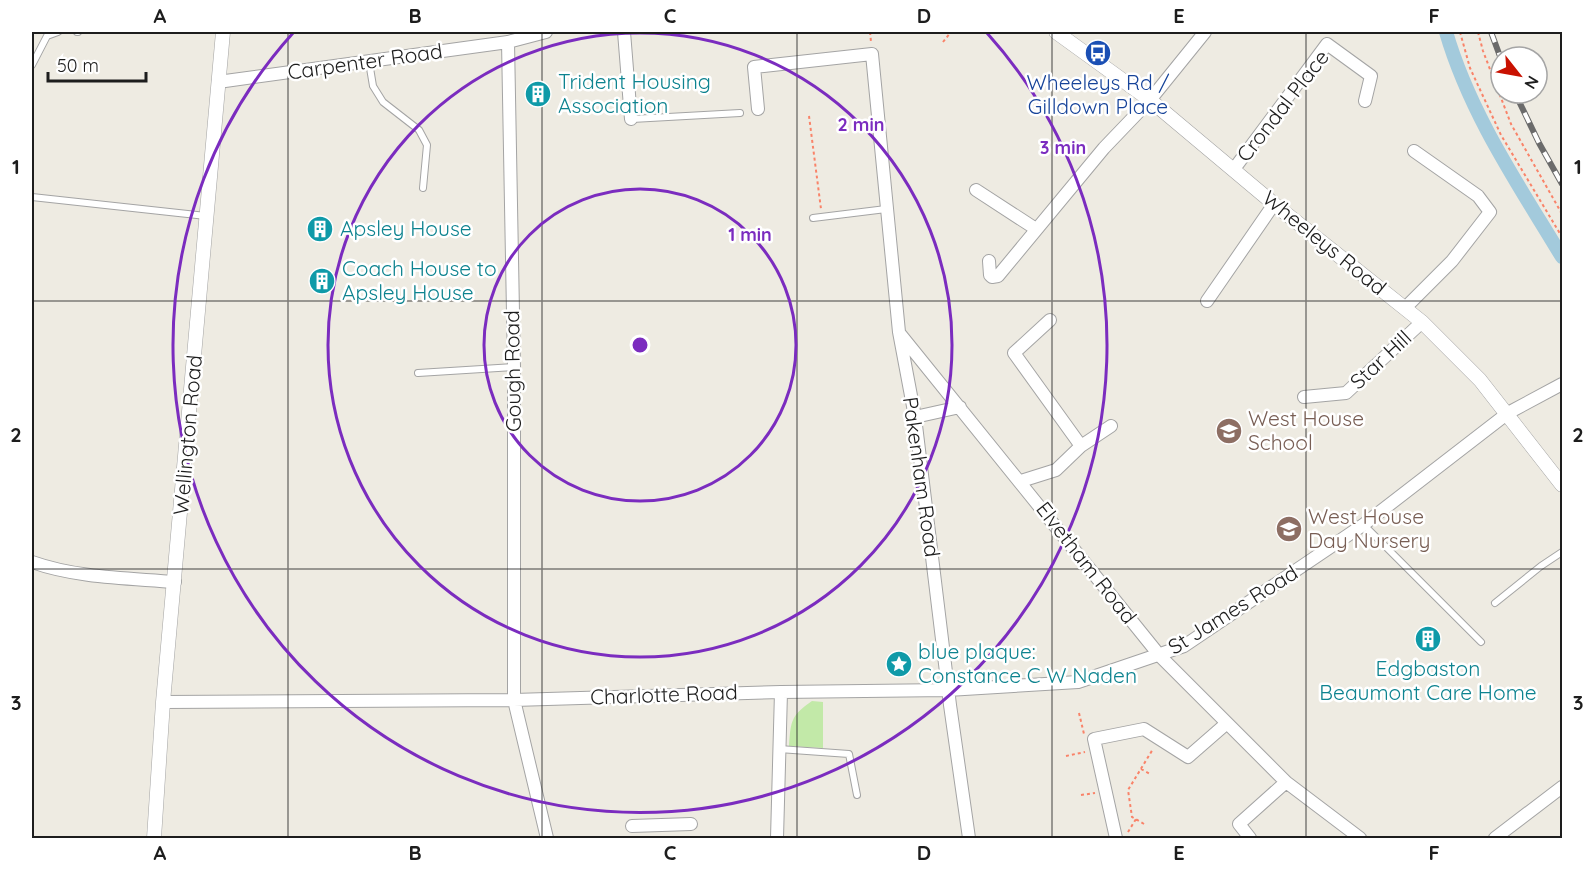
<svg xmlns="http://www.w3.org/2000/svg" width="1594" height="870" font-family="Quicksand,sans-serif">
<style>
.grass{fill:#c2e9a8}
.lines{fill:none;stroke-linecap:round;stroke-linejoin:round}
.canal{stroke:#a3cadc;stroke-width:14}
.service-casing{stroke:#a4a4a4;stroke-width:8}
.minor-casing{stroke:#a4a4a4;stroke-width:14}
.tertiary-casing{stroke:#a4a4a4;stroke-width:15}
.path{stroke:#f98369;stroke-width:2;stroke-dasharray:3 3;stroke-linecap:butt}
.service{stroke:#fff;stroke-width:6}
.minor{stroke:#fff;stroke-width:12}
.tertiary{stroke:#fff;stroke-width:14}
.rail-casing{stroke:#6b6b6b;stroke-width:6}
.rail{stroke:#fff;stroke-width:4;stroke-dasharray:11;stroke-linecap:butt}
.grid{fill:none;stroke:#1d1d1d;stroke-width:1.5;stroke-opacity:0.55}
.ring{fill:none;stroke:#7b2cbf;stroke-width:3}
.labels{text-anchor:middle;stroke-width:5;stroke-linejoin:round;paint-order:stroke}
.street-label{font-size:21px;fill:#1d1d1d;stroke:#fff}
.culture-label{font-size:21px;fill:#0d838f;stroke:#fff;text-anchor:start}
.transit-label{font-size:21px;fill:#164399;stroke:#fff}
.education-label{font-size:21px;fill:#785e54;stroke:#fff;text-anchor:start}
.centre{fill:#7b2cbf;stroke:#fff;stroke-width:3}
.ring-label{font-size:18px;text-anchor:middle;font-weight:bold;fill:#7b2cbf;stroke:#fff;stroke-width:5;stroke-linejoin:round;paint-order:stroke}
.neatline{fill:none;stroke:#1d1d1d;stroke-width:2}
.grid-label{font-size:20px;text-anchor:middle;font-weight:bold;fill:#1d1d1d}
</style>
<rect width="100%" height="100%" fill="#eeebe2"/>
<path class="grass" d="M 812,701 L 823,702 L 823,748 L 789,746 C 791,722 790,716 812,701 Z"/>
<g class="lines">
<path class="canal" d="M 1446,32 C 1470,114 1518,184 1562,257"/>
<defs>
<path id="service" d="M 77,32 L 78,32
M 369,62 L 373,86 L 383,102 L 419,130 L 427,145 L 423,188
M 32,65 L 47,36 L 58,32
M 632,119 L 740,113
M 32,197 L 206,216
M 813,218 L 886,209
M 418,373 L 514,367
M 1364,525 L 1481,642
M 1495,603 L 1541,566 L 1562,552
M 779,749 L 849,754 L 857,795"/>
<path id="minor" d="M 624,32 L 631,119
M 508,42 L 514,367 L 514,700 L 547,838
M 218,82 L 508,42 L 546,32
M 758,109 L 754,67 L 872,54 L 899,332 L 915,417 L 950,705 L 969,838
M 1234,169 L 1327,44 L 1371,76 L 1365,101
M 976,190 L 1036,229
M 989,261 L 990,275 L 992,277 L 998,276 L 1104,148 L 1150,100 L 1205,32
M 1207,301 L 1274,204
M 1405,308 L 1452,261 L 1490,212 L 1478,196 L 1414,151
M 1050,320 L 1014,353 L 1081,446
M 900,334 L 1160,656 L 1286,782 L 1360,838
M 1304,397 L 1346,393 L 1422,322
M 915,417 L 960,407
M 1021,481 L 1056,470 L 1081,446 L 1111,426
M 32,562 C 77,578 127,578 175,582
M 163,702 L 514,700 L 781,692 L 948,690 L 1078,682 L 1184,646 L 1363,525 L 1508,413 L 1562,384
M 632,826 L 691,824
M 777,838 L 781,692
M 1116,838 L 1094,739 L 1144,729 L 1188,757 L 1227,723
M 1250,838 L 1239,824 L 1286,782
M 1495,838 L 1562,787"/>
<path id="tertiary" d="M 1056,32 L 1150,100 L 1274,204 L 1422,322 L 1480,380 L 1562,485
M 154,838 L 163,702 L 223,32"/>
</defs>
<use href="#service" class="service-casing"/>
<use href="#minor" class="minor-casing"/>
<use href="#tertiary" class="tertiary-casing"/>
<path class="path" d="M 870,32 L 871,42
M 1460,32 L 1470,68 L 1501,135 L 1562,237
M 1478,32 L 1483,51 L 1511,124 L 1562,214
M 943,42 L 951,32
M 809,116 L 821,209
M 1079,713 L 1084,734
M 1066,756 L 1085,752
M 1141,769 L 1150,774
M 1081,795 L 1095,793
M 1144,824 L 1132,817 L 1128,790 L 1153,749
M 1128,832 L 1136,819"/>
<use href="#service" class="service"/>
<use href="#minor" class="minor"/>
<use href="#tertiary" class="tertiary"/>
<defs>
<path id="rail" d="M 1491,32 L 1501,59
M 1515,93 L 1539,143 L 1562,184"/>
</defs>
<use href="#rail" class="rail-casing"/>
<use href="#rail" class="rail"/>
</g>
<path class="grid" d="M 288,32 L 288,838M 542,32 L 542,838M 797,32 L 797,838M 1052,32 L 1052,838M 1306,32 L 1306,838M 32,301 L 1562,301M 32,569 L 1562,569"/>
<g class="ring">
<circle cx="640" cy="345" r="156"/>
<circle cx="640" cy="345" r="312"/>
<path d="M987 33A467 467 0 1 1 293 33"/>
</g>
<defs>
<symbol id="bus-disc" viewBox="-11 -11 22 22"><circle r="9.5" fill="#1a4fb4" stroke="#fff"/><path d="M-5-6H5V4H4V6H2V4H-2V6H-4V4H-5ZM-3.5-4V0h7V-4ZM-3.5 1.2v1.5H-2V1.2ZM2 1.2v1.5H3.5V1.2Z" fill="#fff"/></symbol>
<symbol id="building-disc" viewBox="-11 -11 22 22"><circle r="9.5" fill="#0f9aa8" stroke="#fff"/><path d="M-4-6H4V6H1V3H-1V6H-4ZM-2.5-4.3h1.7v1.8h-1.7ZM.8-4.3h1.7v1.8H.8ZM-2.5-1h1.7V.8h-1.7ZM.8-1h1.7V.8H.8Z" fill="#fff"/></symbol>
<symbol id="school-disc" viewBox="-11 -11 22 22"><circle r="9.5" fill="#8d6e63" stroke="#fff"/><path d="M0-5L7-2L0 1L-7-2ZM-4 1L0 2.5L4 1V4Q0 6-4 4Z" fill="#fff"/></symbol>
<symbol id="sight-disc" viewBox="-11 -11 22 22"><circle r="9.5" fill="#0f9aa8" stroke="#fff"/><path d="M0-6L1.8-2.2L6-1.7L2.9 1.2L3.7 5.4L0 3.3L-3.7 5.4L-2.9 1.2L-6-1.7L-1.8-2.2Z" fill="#fff"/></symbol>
</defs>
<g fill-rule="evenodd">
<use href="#bus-disc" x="1083" y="38" width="30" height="30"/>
<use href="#building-disc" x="523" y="79" width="30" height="30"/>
<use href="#building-disc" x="305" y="214" width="30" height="30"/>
<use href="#building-disc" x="307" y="266" width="30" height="30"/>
<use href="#school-disc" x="1214" y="416" width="30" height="30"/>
<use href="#school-disc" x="1274" y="514" width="30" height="30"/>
<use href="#building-disc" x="1413" y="624" width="30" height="30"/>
<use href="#sight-disc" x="884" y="649" width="30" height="30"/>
</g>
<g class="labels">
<g class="street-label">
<text transform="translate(365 62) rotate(-8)" y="7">Carpenter Road</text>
<text transform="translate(1283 106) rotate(-52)" y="7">Crondal Place</text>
<text transform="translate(1324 243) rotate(39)" y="7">Wheeleys Road</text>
<text transform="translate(1381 360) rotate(-43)" y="7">Star Hill</text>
<text transform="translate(513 371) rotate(-91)" y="7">Gough Road</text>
<text transform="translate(188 435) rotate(-85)" y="7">Wellington Road</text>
<text transform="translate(921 477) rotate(82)" y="7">Pakenham Road</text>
<text transform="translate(1086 563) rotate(52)" y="7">Elvetham Road</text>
<text transform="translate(1233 610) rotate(-32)" y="7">St James Road</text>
<text transform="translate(664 695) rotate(-2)" y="7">Charlotte Road</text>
</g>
<g class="culture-label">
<text x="558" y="89">Trident Housing<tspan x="558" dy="24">Association</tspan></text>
<text x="340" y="236">Apsley House</text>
<text x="342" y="276">Coach House to<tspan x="342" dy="24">Apsley House</tspan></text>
<text x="918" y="659">blue plaque:<tspan x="918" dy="24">Constance C W Naden</tspan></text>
<text x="1428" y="676" text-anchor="middle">Edgbaston<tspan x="1428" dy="24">Beaumont Care Home</tspan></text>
</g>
<g class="transit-label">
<text x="1098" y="90">Wheeleys Rd /<tspan x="1098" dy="24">Gilldown Place</tspan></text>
</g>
<g class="education-label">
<text x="1248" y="426">West House<tspan x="1248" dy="24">School</tspan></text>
<text x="1308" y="524">West House<tspan x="1308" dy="24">Day Nursery</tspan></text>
</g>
</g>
<circle cx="640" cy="345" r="9" class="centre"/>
<g class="ring-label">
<text x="861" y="131">2 min</text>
<text x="1063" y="154">3 min</text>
<text x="750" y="241">1 min</text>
</g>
<rect width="1594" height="870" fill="none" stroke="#ffffff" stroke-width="66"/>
<g transform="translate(1519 75) rotate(121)"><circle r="28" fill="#ffffff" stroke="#a5a5a5" stroke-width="1.5"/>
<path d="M0-4.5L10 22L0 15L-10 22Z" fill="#c91101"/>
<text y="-9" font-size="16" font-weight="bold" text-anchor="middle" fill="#1d1d1d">N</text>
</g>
<path d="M48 72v9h98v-9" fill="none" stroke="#1d1d1d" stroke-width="3"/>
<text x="57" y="72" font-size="18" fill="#1d1d1d" stroke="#ffffff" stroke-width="4.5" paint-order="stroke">50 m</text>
<rect x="33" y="33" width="1528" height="804" class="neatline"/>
<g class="grid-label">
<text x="160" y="23">A</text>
<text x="415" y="23">B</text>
<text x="670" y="23">C</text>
<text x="924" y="23">D</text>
<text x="1179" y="23">E</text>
<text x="1434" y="23">F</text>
<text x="16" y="174">1</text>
<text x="1578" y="174">1</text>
<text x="16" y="442">2</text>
<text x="1578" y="442">2</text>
<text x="16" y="710">3</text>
<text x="1578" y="710">3</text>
<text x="160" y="860">A</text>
<text x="415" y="860">B</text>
<text x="670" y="860">C</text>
<text x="924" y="860">D</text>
<text x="1179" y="860">E</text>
<text x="1434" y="860">F</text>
</g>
</svg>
